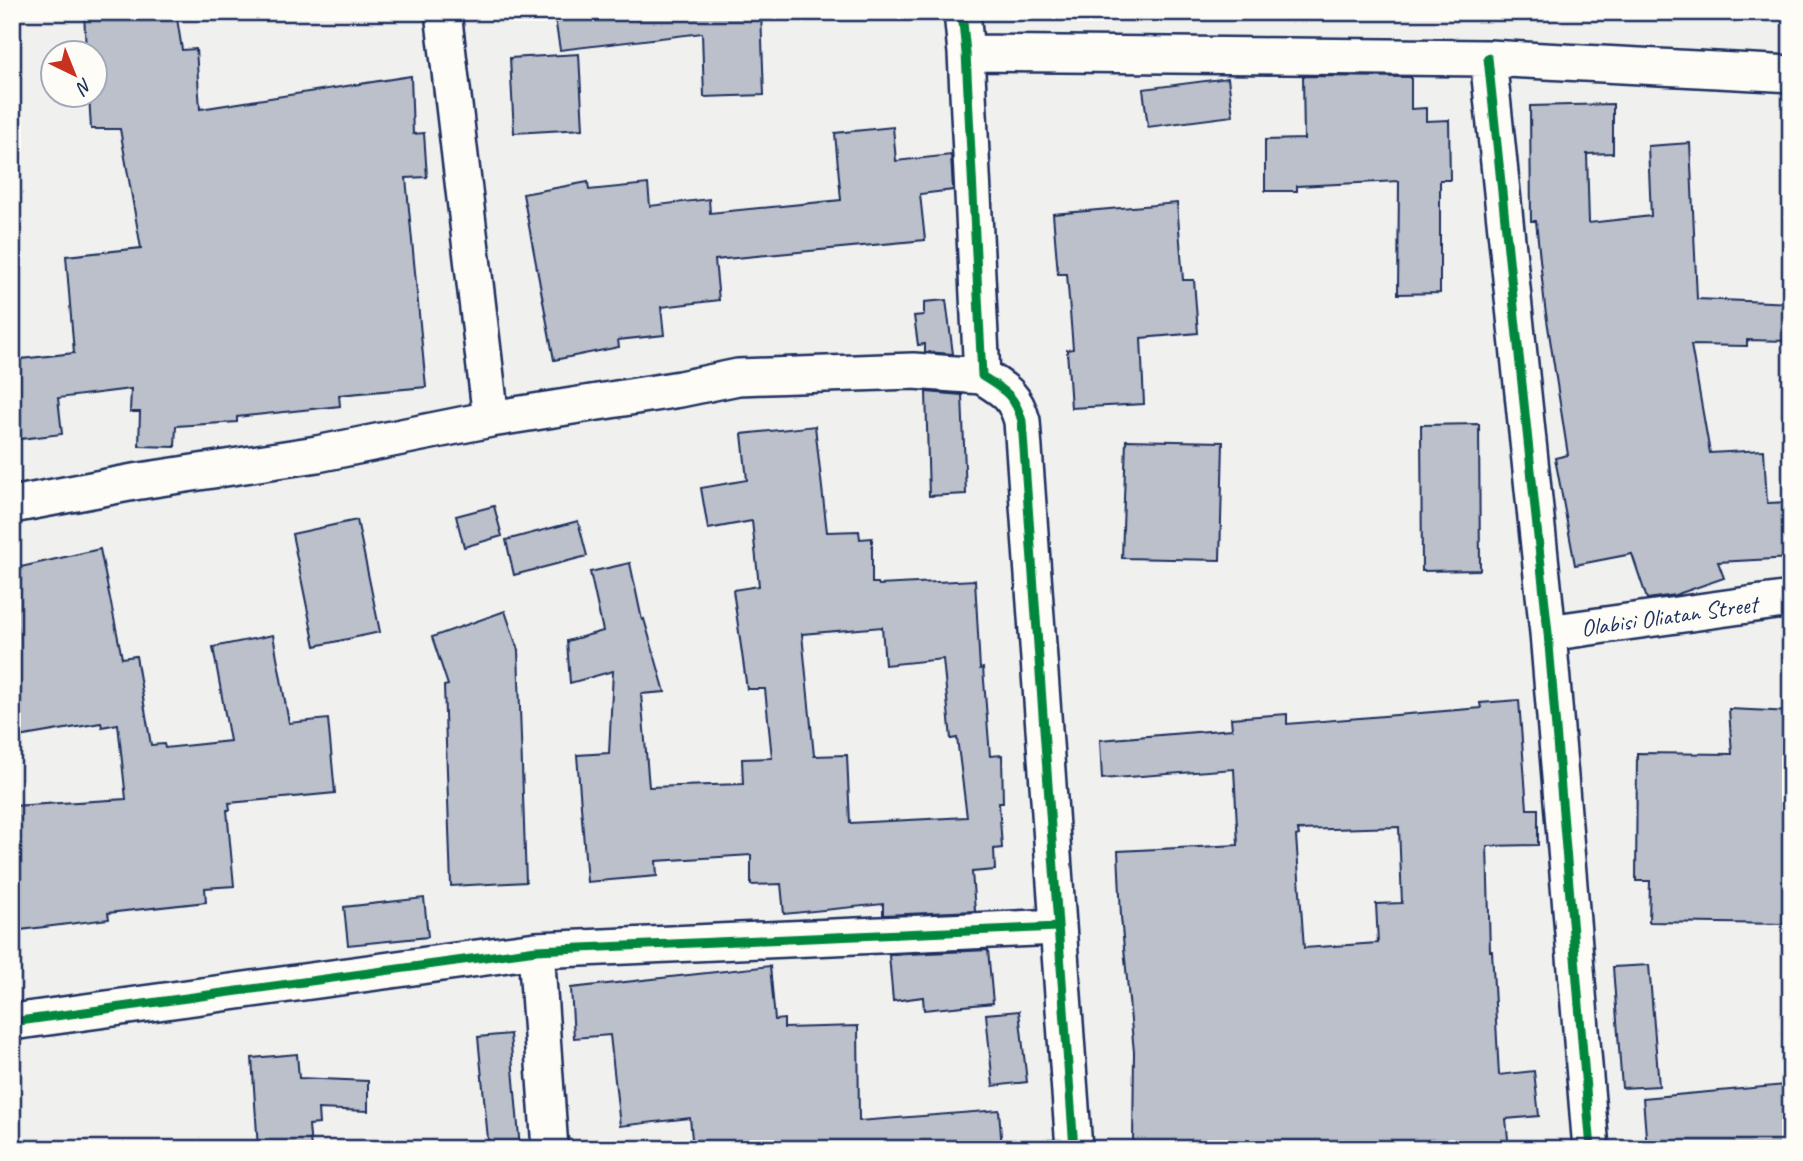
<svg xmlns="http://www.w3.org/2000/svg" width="1803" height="1161" font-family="Caveat,sans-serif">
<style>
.building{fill:#bbc0ca;stroke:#1b2f5e;stroke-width:2;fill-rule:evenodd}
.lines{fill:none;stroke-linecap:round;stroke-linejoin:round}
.minor-casing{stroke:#1b2f5e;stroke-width:40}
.minor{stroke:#fdfcf7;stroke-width:35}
.cycleway-casing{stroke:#fdfcf7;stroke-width:13}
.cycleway{stroke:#00873e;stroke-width:9}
.labels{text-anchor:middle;stroke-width:5;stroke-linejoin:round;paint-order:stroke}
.street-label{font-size:24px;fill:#1b2f5e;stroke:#fdfcf7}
</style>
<rect width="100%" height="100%" fill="#f0f0ee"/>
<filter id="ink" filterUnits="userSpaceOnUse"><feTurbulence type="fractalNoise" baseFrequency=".0143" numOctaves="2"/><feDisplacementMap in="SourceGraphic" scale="14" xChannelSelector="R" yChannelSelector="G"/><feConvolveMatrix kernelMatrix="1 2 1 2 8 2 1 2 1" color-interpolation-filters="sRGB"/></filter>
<g filter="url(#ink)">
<path class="building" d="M 84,12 L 176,12 L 182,50 L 196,49 L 200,109 L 411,76 L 413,134 L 424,133 L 427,177 L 406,178 L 426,387 L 339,395 L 340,406 L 237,417 L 237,422 L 176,426 L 175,447 L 139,446 L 140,412 L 130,412 L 131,389 L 58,398 L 62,434 L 12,440 L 12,360 L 74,353 L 66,256 L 141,248 L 120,129 L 91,129 L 89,94 L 94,94 L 94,52 L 86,52 Z
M 554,12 L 761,12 L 764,95 L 704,97 L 702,33 L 560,50 Z
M 579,54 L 583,129 L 514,133 L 510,58 Z
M 1303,76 L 1411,77 L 1411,109 L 1426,108 L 1426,121 L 1449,120 L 1450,180 L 1440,180 L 1440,293 L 1398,294 L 1399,181 L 1297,186 L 1297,191 L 1265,191 L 1265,140 L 1304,139 Z
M 1228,78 L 1233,116 L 1148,127 L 1143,89 Z
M 1613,104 L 1613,153 L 1587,154 L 1589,223 L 1651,216 L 1648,146 L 1690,143 L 1697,299 L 1791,303 L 1791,341 L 1747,340 L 1747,346 L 1691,345 L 1710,453 L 1764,450 L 1767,503 L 1791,502 L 1791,558 L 1718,562 L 1724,578 L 1675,595 L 1647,599 L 1632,554 L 1575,565 L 1555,458 L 1568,455 L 1545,307 L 1536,221 L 1531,221 L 1530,106 Z
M 893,127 L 896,161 L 951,155 L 953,190 L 920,194 L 925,240 L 715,260 L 719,300 L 661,307 L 664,335 L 618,340 L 619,347 L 554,360 L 523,194 L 588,182 L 589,190 L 648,184 L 650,206 L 709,199 L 710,213 L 841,200 L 835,133 Z
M 1177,203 L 1183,280 L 1194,280 L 1198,333 L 1141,338 L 1144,404 L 1071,408 L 1067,350 L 1073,349 L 1067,274 L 1058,274 L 1053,214 Z
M 946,300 L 953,354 L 925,352 L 925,344 L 918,345 L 914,316 L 924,315 L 924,302 Z
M 926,392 L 962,395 L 966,494 L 929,496 Z
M 1479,424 L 1480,570 L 1422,571 L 1421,425 Z
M 815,426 L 827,532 L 859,531 L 860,539 L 872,538 L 872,583 L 878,583 L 879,585 L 975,580 L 980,669 L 983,668 L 990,756 L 1002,755 L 1003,803 L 999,803 L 1002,848 L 994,849 L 995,870 L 972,872 L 975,911 L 883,915 L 883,904 L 784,914 L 781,884 L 751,885 L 751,855 L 656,861 L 657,876 L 587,882 L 577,755 L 609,753 L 613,671 L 570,683 L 567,641 L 603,631 L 590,572 L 630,563 L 642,620 L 644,619 L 665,692 L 641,694 L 649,787 L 743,784 L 742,759 L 772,758 L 765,689 L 747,689 L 733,590 L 759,586 L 752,521 L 708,529 L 701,488 L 747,480 L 742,434 ZM 882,627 L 885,665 L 943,659 L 951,739 L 957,738 L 967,817 L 850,823 L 847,755 L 814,756 L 802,634 Z
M 1126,440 L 1223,442 L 1220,560 L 1122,558 Z
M 494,506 L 502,536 L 464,547 L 456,516 Z
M 357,520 L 380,632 L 315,646 L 292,534 Z
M 578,521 L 587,556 L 514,575 L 506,540 Z
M 100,549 L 122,658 L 136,656 L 151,745 L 164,744 L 165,748 L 230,741 L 213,647 L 273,635 L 289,723 L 328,719 L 335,793 L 229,803 L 230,810 L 227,810 L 234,886 L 205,888 L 206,902 L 108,913 L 109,919 L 12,931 L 12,806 L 126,799 L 118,724 L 102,727 L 101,723 L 12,738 L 12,569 Z
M 505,611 L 518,650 L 526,882 L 451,886 L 444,686 L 448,685 L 432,637 Z
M 1519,700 L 1527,809 L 1538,809 L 1538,845 L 1487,846 L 1490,951 L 1492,951 L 1499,1075 L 1534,1071 L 1539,1116 L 1506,1119 L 1509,1149 L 1283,1149 L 1283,1146 L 1133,1145 L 1134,1052 L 1121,917 L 1118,851 L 1238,845 L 1234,769 L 1102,779 L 1100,740 L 1232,729 L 1231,718 L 1287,714 L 1287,724 L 1481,708 L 1480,703 ZM 1399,827 L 1402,903 L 1376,904 L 1378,943 L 1304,948 L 1296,836 L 1299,835 L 1298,830 Z
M 1729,709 L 1791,712 L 1791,924 L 1649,922 L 1650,881 L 1636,881 L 1637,753 L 1732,754 Z
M 424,898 L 428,937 L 348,945 L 344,907 Z
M 988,950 L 993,1003 L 924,1010 L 923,997 L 893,1001 L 889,955 Z
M 1649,965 L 1659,1086 L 1622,1088 L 1613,967 Z
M 770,966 L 775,1020 L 784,1019 L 784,1028 L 858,1026 L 859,1121 L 999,1110 L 1002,1149 L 693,1149 L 690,1118 L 620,1126 L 610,1035 L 574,1038 L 571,988 Z
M 1019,1011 L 1027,1082 L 993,1086 L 986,1014 Z
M 510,1034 L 520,1149 L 489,1149 L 478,1037 Z
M 297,1054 L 299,1078 L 368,1081 L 368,1111 L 318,1109 L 319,1124 L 309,1125 L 311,1149 L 258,1149 L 252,1058 Z
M 1785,1085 L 1790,1140 L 1781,1142 L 1781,1149 L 1647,1149 L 1643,1098 Z"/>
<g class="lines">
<defs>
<path id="minor" d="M 443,12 L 491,419
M 962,12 L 966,53 L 982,376 C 1004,390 1015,395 1022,421 L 1074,1149
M 966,53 L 1488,58 L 1791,74
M 1488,58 L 1548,633 L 1591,1149
M 12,505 L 134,482 L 317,454 L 491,419 L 680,389 L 738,377 L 913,371 L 982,376
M 1548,633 L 1791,599
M 536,950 L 550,1149
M 12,1022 L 536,950 L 1058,927"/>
</defs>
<use href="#minor" class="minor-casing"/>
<use href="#minor" class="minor"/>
<defs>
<path id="cycleway" d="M 962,12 L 966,53 L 982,376 C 1004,390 1015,395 1022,421 L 1074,1149
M 1488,58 L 1548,633 L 1591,1149
M 12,1022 L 536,950 L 1058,927"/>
</defs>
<use href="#cycleway" class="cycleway-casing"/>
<use href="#cycleway" class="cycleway"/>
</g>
</g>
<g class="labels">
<g class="street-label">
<text transform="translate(1669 616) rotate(-8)" y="8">Olabisi Oliatan Street</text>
</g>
</g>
<rect width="1803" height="1161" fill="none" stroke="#fdfcf7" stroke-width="42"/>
<rect x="21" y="21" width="1761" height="1119" fill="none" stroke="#1b2f5e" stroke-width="2.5" filter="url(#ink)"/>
<g transform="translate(74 74) rotate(137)"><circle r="33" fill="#fdfcf7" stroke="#a3aaba" stroke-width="2"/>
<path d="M0-5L12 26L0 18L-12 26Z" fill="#c8321e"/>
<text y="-10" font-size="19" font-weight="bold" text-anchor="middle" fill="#1b2f5e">N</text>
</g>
</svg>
